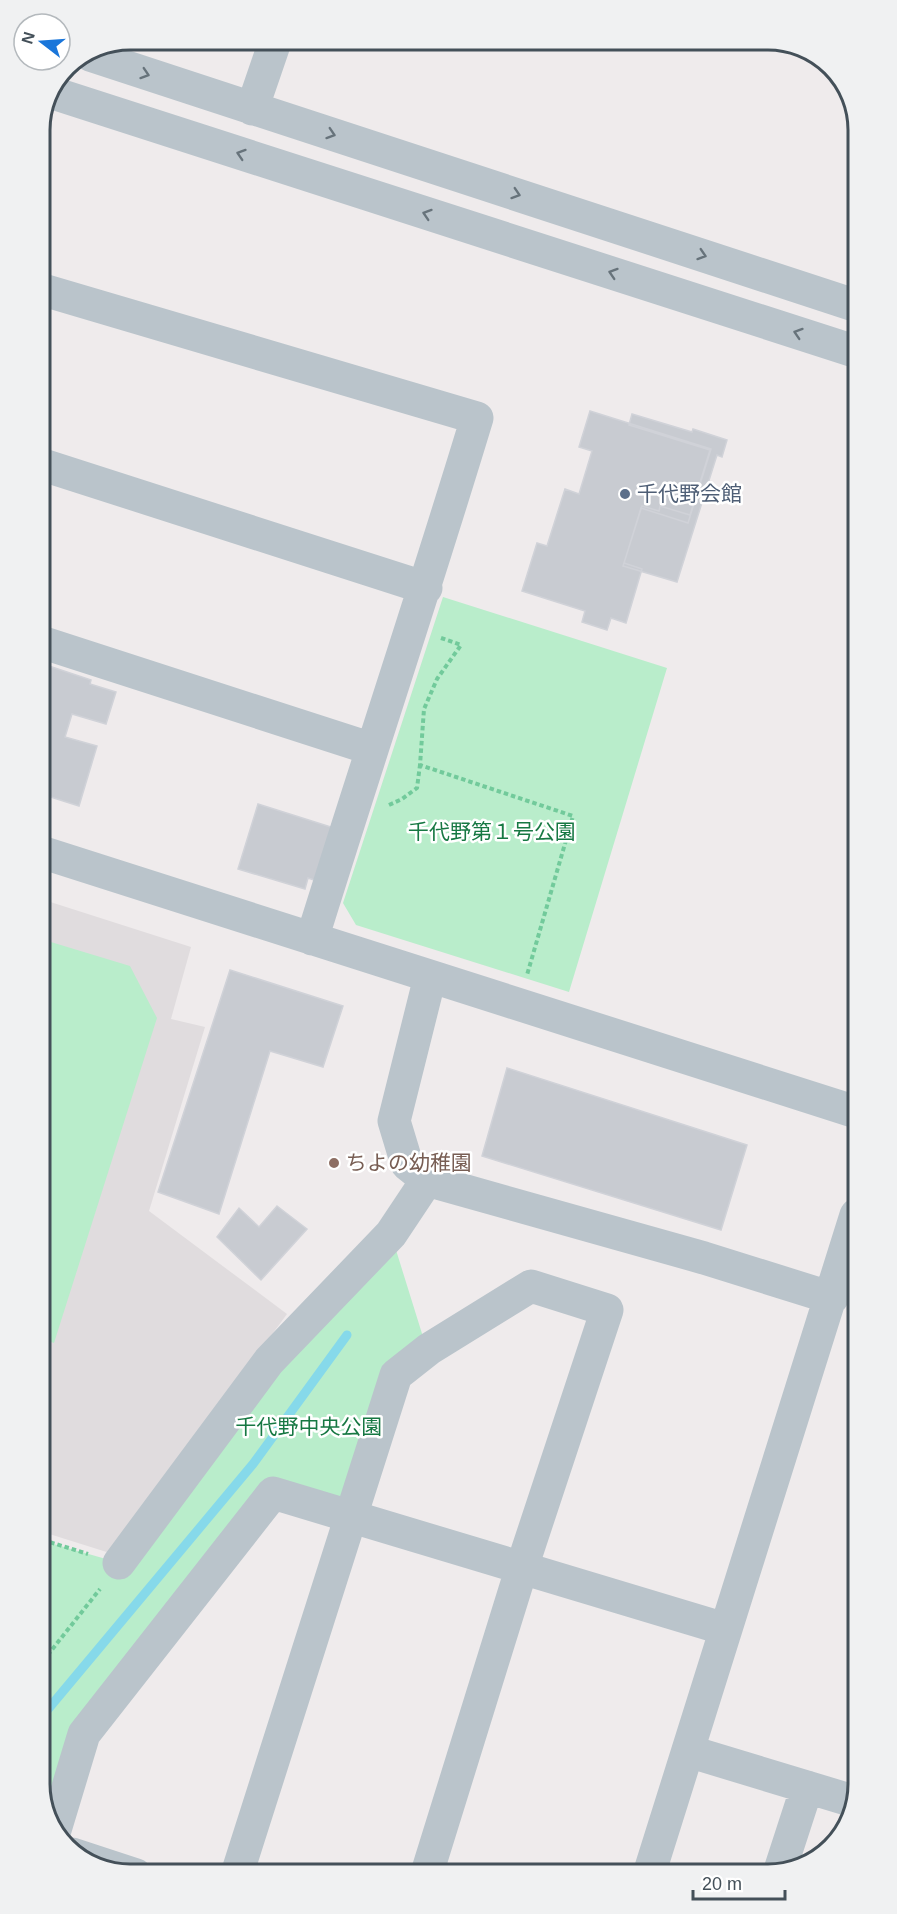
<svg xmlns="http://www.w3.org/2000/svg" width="897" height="1914" font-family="Helvetica,'Noto Sans JP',sans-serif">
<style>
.education{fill:#e0dcde}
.green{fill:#b9edcb}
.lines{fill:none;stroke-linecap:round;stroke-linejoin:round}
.stream{stroke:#86d9ea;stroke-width:9}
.building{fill:#c8cbd1;stroke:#d0d2d8;stroke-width:1.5}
.path{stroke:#72ca9b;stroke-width:4;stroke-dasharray:4.5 3;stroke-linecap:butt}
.minor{stroke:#bac4cb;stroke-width:33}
.oneway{stroke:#67737b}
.service-dot{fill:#5c6f8a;stroke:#fff;stroke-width:2}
.education-dot{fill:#8d6e63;stroke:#fff;stroke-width:2}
.labels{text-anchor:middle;stroke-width:5;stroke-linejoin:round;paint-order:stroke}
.service-label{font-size:21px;fill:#4e5e75;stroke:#fff;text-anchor:start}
.park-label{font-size:21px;fill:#177843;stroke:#fff}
.education-label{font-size:21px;fill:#785e54;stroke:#fff;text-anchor:start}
.rim{fill:none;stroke:#445059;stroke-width:3}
</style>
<rect width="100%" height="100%" fill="#efebec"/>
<path class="education" d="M 41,899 L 191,947 L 171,1019 L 205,1027 L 149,1211 L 287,1314 L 205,1425 L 113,1554 L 43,1532 Z"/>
<path class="green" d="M 443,597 L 667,668 L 569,992 L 356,925 L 343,903 Z
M 41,939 L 130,966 L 157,1018 L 54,1343 L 43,1339 Z
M 391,1234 L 424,1340 L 345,1502 L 275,1477 L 147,1636 L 44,1814 L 43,1541 L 120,1563 Z"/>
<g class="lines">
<path class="stream" d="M 44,1714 L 253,1464 L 347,1335"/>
</g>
<path class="building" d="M 590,411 L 711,449 L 688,523 L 641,508 L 624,563 L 642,569 L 626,623 L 611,618 L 607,630 L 582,622 L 585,611 L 522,591 L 537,543 L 547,546 L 565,489 L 579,494 L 592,451 L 579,447 Z
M 632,414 L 692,432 L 693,429 L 727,440 L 722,457 L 717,455 L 677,582 L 623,566 L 642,506 L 659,511 L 660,506 L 690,515 L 710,450 L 629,425 Z
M 46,665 L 91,680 L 90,684 L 116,692 L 106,724 L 72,714 L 65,737 L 97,746 L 79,806 L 41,794 L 41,681 Z
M 258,804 L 334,828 L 317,881 L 308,878 L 305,889 L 238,869 Z
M 230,970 L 343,1006 L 323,1067 L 270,1051 L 219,1214 L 158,1192 Z
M 507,1068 L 747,1145 L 721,1230 L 482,1156 Z
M 277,1206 L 307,1229 L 261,1280 L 217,1237 L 239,1208 L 259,1227 Z"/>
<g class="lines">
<path class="path" d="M 441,638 L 461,645 L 437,679 L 424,709 L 420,765 L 573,816 L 527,975
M 389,805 L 402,799 L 417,788 L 420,765
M 43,1540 L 88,1554
M 43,1661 L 100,1589"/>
<path class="minor" d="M 90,55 L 854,305
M 53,93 L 854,351
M 252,109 L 276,39
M 40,289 L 477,418 C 424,593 366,765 312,939
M 40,464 L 426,588
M 41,642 L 372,749
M 41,852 L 856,1112
M 430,977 L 394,1121 L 407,1164 L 427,1180 L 704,1258 L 832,1298
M 119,1563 L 269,1361 L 391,1234 L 427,1180
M 688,1751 L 853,1801
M 55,1830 L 84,1734 L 273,1493 L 725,1629
M 72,1854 L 136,1875
M 780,1870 L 807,1787
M 650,1871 L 856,1215
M 237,1874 L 396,1375 L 429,1349 L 531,1286 L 607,1310 L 522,1567 L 427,1873"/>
</g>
<defs><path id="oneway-chevron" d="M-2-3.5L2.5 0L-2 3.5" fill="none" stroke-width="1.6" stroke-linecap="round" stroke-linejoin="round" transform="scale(1.5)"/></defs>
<g class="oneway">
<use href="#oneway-chevron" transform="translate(145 74) rotate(18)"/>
<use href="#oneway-chevron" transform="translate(331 134) rotate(18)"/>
<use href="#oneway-chevron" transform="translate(241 154) rotate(-162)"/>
<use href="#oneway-chevron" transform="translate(516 194) rotate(18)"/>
<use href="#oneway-chevron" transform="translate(427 214) rotate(-162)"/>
<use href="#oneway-chevron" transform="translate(702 255) rotate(18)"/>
<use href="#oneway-chevron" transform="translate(613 273) rotate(-162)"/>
<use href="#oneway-chevron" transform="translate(798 333) rotate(-162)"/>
</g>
<circle class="service-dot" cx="625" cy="494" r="6"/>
<circle class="education-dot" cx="334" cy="1163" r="6"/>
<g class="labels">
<g class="service-label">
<text x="637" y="501">千代野会館</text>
</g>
<g class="park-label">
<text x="492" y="839">千代野第１号公園</text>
<text x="309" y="1434">千代野中央公園</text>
</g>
<g class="education-label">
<text x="346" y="1170">ちよの幼稚園</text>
</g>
</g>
<path d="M0 0H897V1914H0ZM130 50H768A80 80 0 0 1 848 130V1784A80 80 0 0 1 768 1864H130A80 80 0 0 1 50 1784V130A80 80 0 0 1 130 50Z" fill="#f0f1f2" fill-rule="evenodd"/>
<path class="rim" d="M130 50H768A80 80 0 0 1 848 130V1784A80 80 0 0 1 768 1864H130A80 80 0 0 1 50 1784V130A80 80 0 0 1 130 50Z"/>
<g transform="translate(42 42) rotate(287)"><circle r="28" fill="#ffffff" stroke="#b4b9bd" stroke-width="1.5"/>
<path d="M0-4.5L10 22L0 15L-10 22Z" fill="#1a76da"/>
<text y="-9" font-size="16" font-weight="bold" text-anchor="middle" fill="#445059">N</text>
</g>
<path d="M693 1890v9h92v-9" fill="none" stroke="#445059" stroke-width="3"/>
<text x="702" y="1890" font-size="18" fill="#445059" stroke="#ffffff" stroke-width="4.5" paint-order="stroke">20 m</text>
</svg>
